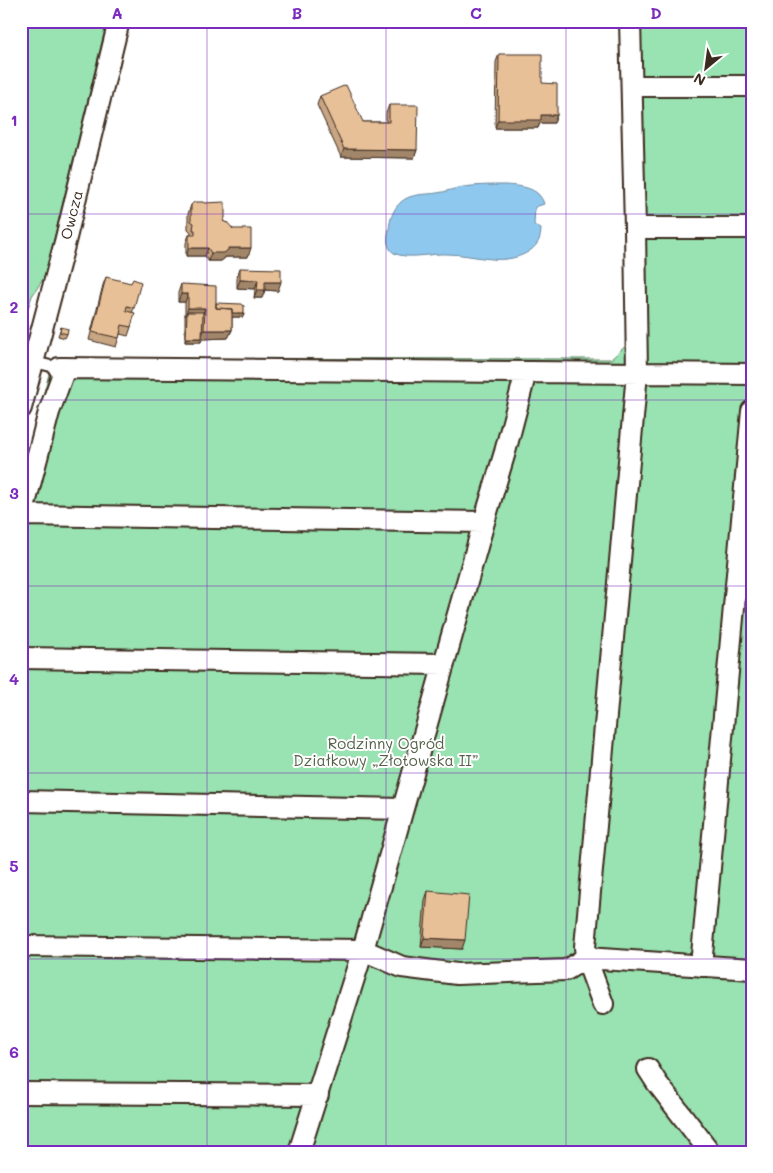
<svg xmlns="http://www.w3.org/2000/svg" width="773" height="1173" font-family="Mali,sans-serif">
<style>
.green{fill:#99e2b1;stroke:#6a8668}
.water{fill:#8fc8ee;stroke:#6d899b}
.lines{fill:none;stroke-linecap:round;stroke-linejoin:round}
.lane-casing{stroke:#3b2a1e;stroke-width:14}
.street-casing{stroke:#3b2a1e;stroke-width:24}
.lane{stroke:#fff;stroke-width:10}
.street{stroke:#fff;stroke-width:20}
.wall{fill:#c8a583;stroke:#3b2a1e}
.shaded-wall{fill:#a2866a;stroke:#3b2a1e}
.building{fill:#e8c098;stroke:#3b2a1e}
.grid{fill:none;stroke:#7b2cbf;stroke-width:1;stroke-opacity:0.55}
.labels{text-anchor:middle;stroke-width:4;stroke-linejoin:round;paint-order:stroke}
.street-label{font-size:15px;fill:#3b2a1e;stroke:#fff}
.park-label{font-size:15px;fill:#57614a;stroke:#fff}
.neatline{fill:none;stroke:#7b2cbf;stroke-width:2}
.grid-label{font-size:16px;text-anchor:middle;font-weight:bold;fill:#7b2cbf}
</style>
<rect width="100%" height="100%" fill="#fff"/>
<filter id="ink" filterUnits="userSpaceOnUse"><feTurbulence type="fractalNoise" baseFrequency=".02" numOctaves="2"/><feDisplacementMap in="SourceGraphic" scale="10" xChannelSelector="R" yChannelSelector="G"/><feConvolveMatrix kernelMatrix="1 2 1 2 8 2 1 2 1" color-interpolation-filters="sRGB"/></filter>
<g filter="url(#ink)">
<path class="green" d="M 21,21 L 107,21 L 45,276 L 32,296 L 21,330 Z
M 622,21 L 752,21 L 752,1152 L 21,1152 L 21,476 L 49,374 L 56,376 L 62,358 L 611,359 L 629,343 Z"/>
<path class="water" d="M 505,185 C 521,186 539,187 544,204 L 535,207 L 534,225 L 541,229 C 541,233 540,237 539,240 C 532,256 508,261 492,259 C 477,258 463,254 447,254 C 433,253 406,260 394,253 C 386,248 387,237 389,229 C 390,219 393,209 401,202 C 411,193 425,195 437,193 C 446,192 455,188 463,187 C 477,185 491,185 505,185 Z"/>
<g class="lines">
<defs>
<path id="lane" d="M 34,362 L 59,368"/>
<path id="street" d="M 632,86 L 752,86
M 635,228 L 752,228
M 59,368 L 752,374
M 21,408 L 65,242 L 119,21
M 22,515 L 484,522
M 21,519 L 49,412 L 65,368
M 21,658 L 444,664
M 21,801 L 403,809
M 21,946 L 363,950 L 402,967 L 457,974 L 566,970 L 586,958 L 752,969
M 701,966 L 752,411
M 603,1004 L 586,958 L 585,947 L 637,373 L 635,228 L 630,21
M 648,1069 L 657,1083 L 710,1152
M 21,1093 L 318,1095
M 299,1152 L 363,950 L 484,522 L 505,452 L 526,372"/>
</defs>
<use href="#lane" class="lane-casing"/>
<use href="#street" class="street-casing"/>
<use href="#lane" class="lane"/>
<use href="#street" class="street"/>
</g>
<path class="wall" d="M 499,54 L 542,83 L 557,115 L 554,123 L 540,123 L 538,128 L 495,128 L 496,62 Z
M 320,96 L 363,122 L 386,122 L 386,113 L 389,105 L 417,150 L 414,158 L 341,157 L 317,105 Z
M 191,205 L 224,221 L 248,257 L 225,257 L 225,258 L 221,261 L 208,261 L 205,256 L 186,256 L 186,243 L 189,235 L 191,235 L 191,232 L 188,229 L 188,214 Z
M 240,268 L 278,291 L 265,290 L 262,298 L 254,298 L 255,289 L 237,288 L 237,277 Z
M 106,277 L 134,308 L 132,313 L 131,327 L 128,336 L 120,334 L 116,347 L 89,340 L 103,285 Z
M 181,284 L 216,303 L 244,313 L 243,317 L 232,317 L 232,330 L 228,338 L 202,339 L 201,342 L 185,342 L 185,302 L 178,302 L 178,293 Z
M 61,327 L 67,334 L 65,338 L 58,336 Z
M 428,891 L 462,949 L 421,947 L 425,900 Z"/>
<path class="shaded-wall" d="M 541,115 L 557,115 L 554,123 L 540,123 L 538,128 L 495,128 L 498,120 Z
M 344,149 L 417,150 L 414,158 L 341,157 Z
M 189,248 L 208,248 L 205,256 L 186,256 Z
M 228,248 L 251,248 L 248,257 L 225,257 L 225,258 L 221,261 L 208,261 L 211,253 Z
M 240,280 L 258,280 L 255,289 L 237,288 Z
M 265,282 L 281,282 L 278,291 L 265,290 L 262,298 L 254,298 L 257,290 Z
M 181,294 L 188,294 L 185,302 L 178,302 Z
M 188,308 L 205,308 L 202,316 L 187,312 L 185,316 Z
M 214,312 L 244,313 L 243,317 L 213,317 Z
M 204,330 L 232,330 L 228,338 L 202,339 L 201,342 L 185,342 L 186,338 L 201,338 Z
M 424,938 L 465,940 L 462,949 L 421,947 Z"/>
<path class="building" d="M 499,54 L 542,54 L 542,83 L 557,84 L 557,115 L 541,115 L 541,120 L 498,120 Z
M 346,85 L 363,122 L 389,122 L 389,105 L 418,105 L 417,150 L 344,149 L 320,96 Z
M 194,202 L 203,202 L 204,203 L 225,202 L 225,218 L 223,221 L 227,223 L 227,222 L 233,229 L 251,229 L 251,248 L 228,248 L 228,250 L 224,253 L 211,253 L 208,248 L 189,248 L 189,235 L 195,235 L 195,230 L 193,230 L 194,223 L 191,221 L 191,205 Z
M 240,268 L 281,269 L 281,282 L 265,282 L 265,290 L 257,290 L 258,280 L 240,280 Z
M 106,277 L 131,283 L 133,279 L 141,282 L 134,308 L 127,306 L 126,311 L 135,313 L 131,327 L 122,325 L 119,338 L 92,332 Z
M 181,284 L 216,286 L 216,308 L 232,309 L 232,330 L 204,330 L 205,308 L 188,308 L 188,294 L 181,294 Z
M 216,303 L 242,304 L 244,306 L 244,313 L 232,313 L 232,309 L 216,308 Z
M 187,312 L 203,312 L 202,338 L 186,338 Z
M 61,327 L 68,329 L 67,334 L 60,332 Z
M 428,891 L 469,895 L 465,940 L 424,938 Z"/>
</g>
<path class="grid" d="M 207,21 L 207,1152M 386,21 L 386,1152M 566,21 L 566,1152M 21,214 L 752,214M 21,400 L 752,400M 21,586 L 752,586M 21,773 L 752,773M 21,959 L 752,959"/>
<g class="labels">
<g class="street-label">
<text transform="translate(72 215) rotate(-76)" y="5">Owcza</text>
</g>
<g class="park-label">
<text x="386" y="749">Rodzinny Ogród<tspan x="386" dy="17">Działkowy „Złotowska II”</tspan></text>
</g>
</g>
<rect width="773" height="1173" fill="none" stroke="#fff" stroke-width="55"/>
<g transform="translate(706 68) rotate(209)" stroke="#ffffff" stroke-width="4" paint-order="stroke">
<path d="M0-4L9 19L0 12L-9 19Z" fill="#3b2a1e"/>
<text y="-8" font-size="14" font-weight="bold" text-anchor="middle" fill="#3b2a1e">N</text>
</g>
<rect x="28" y="28" width="718" height="1118" class="neatline"/>
<g class="grid-label">
<text x="117" y="19">A</text>
<text x="297" y="19">B</text>
<text x="476" y="19">C</text>
<text x="656" y="19">D</text>
<text x="14" y="126">1</text>
<text x="14" y="313">2</text>
<text x="14" y="499">3</text>
<text x="14" y="685">4</text>
<text x="14" y="872">5</text>
<text x="14" y="1058">6</text>
</g>
</svg>
